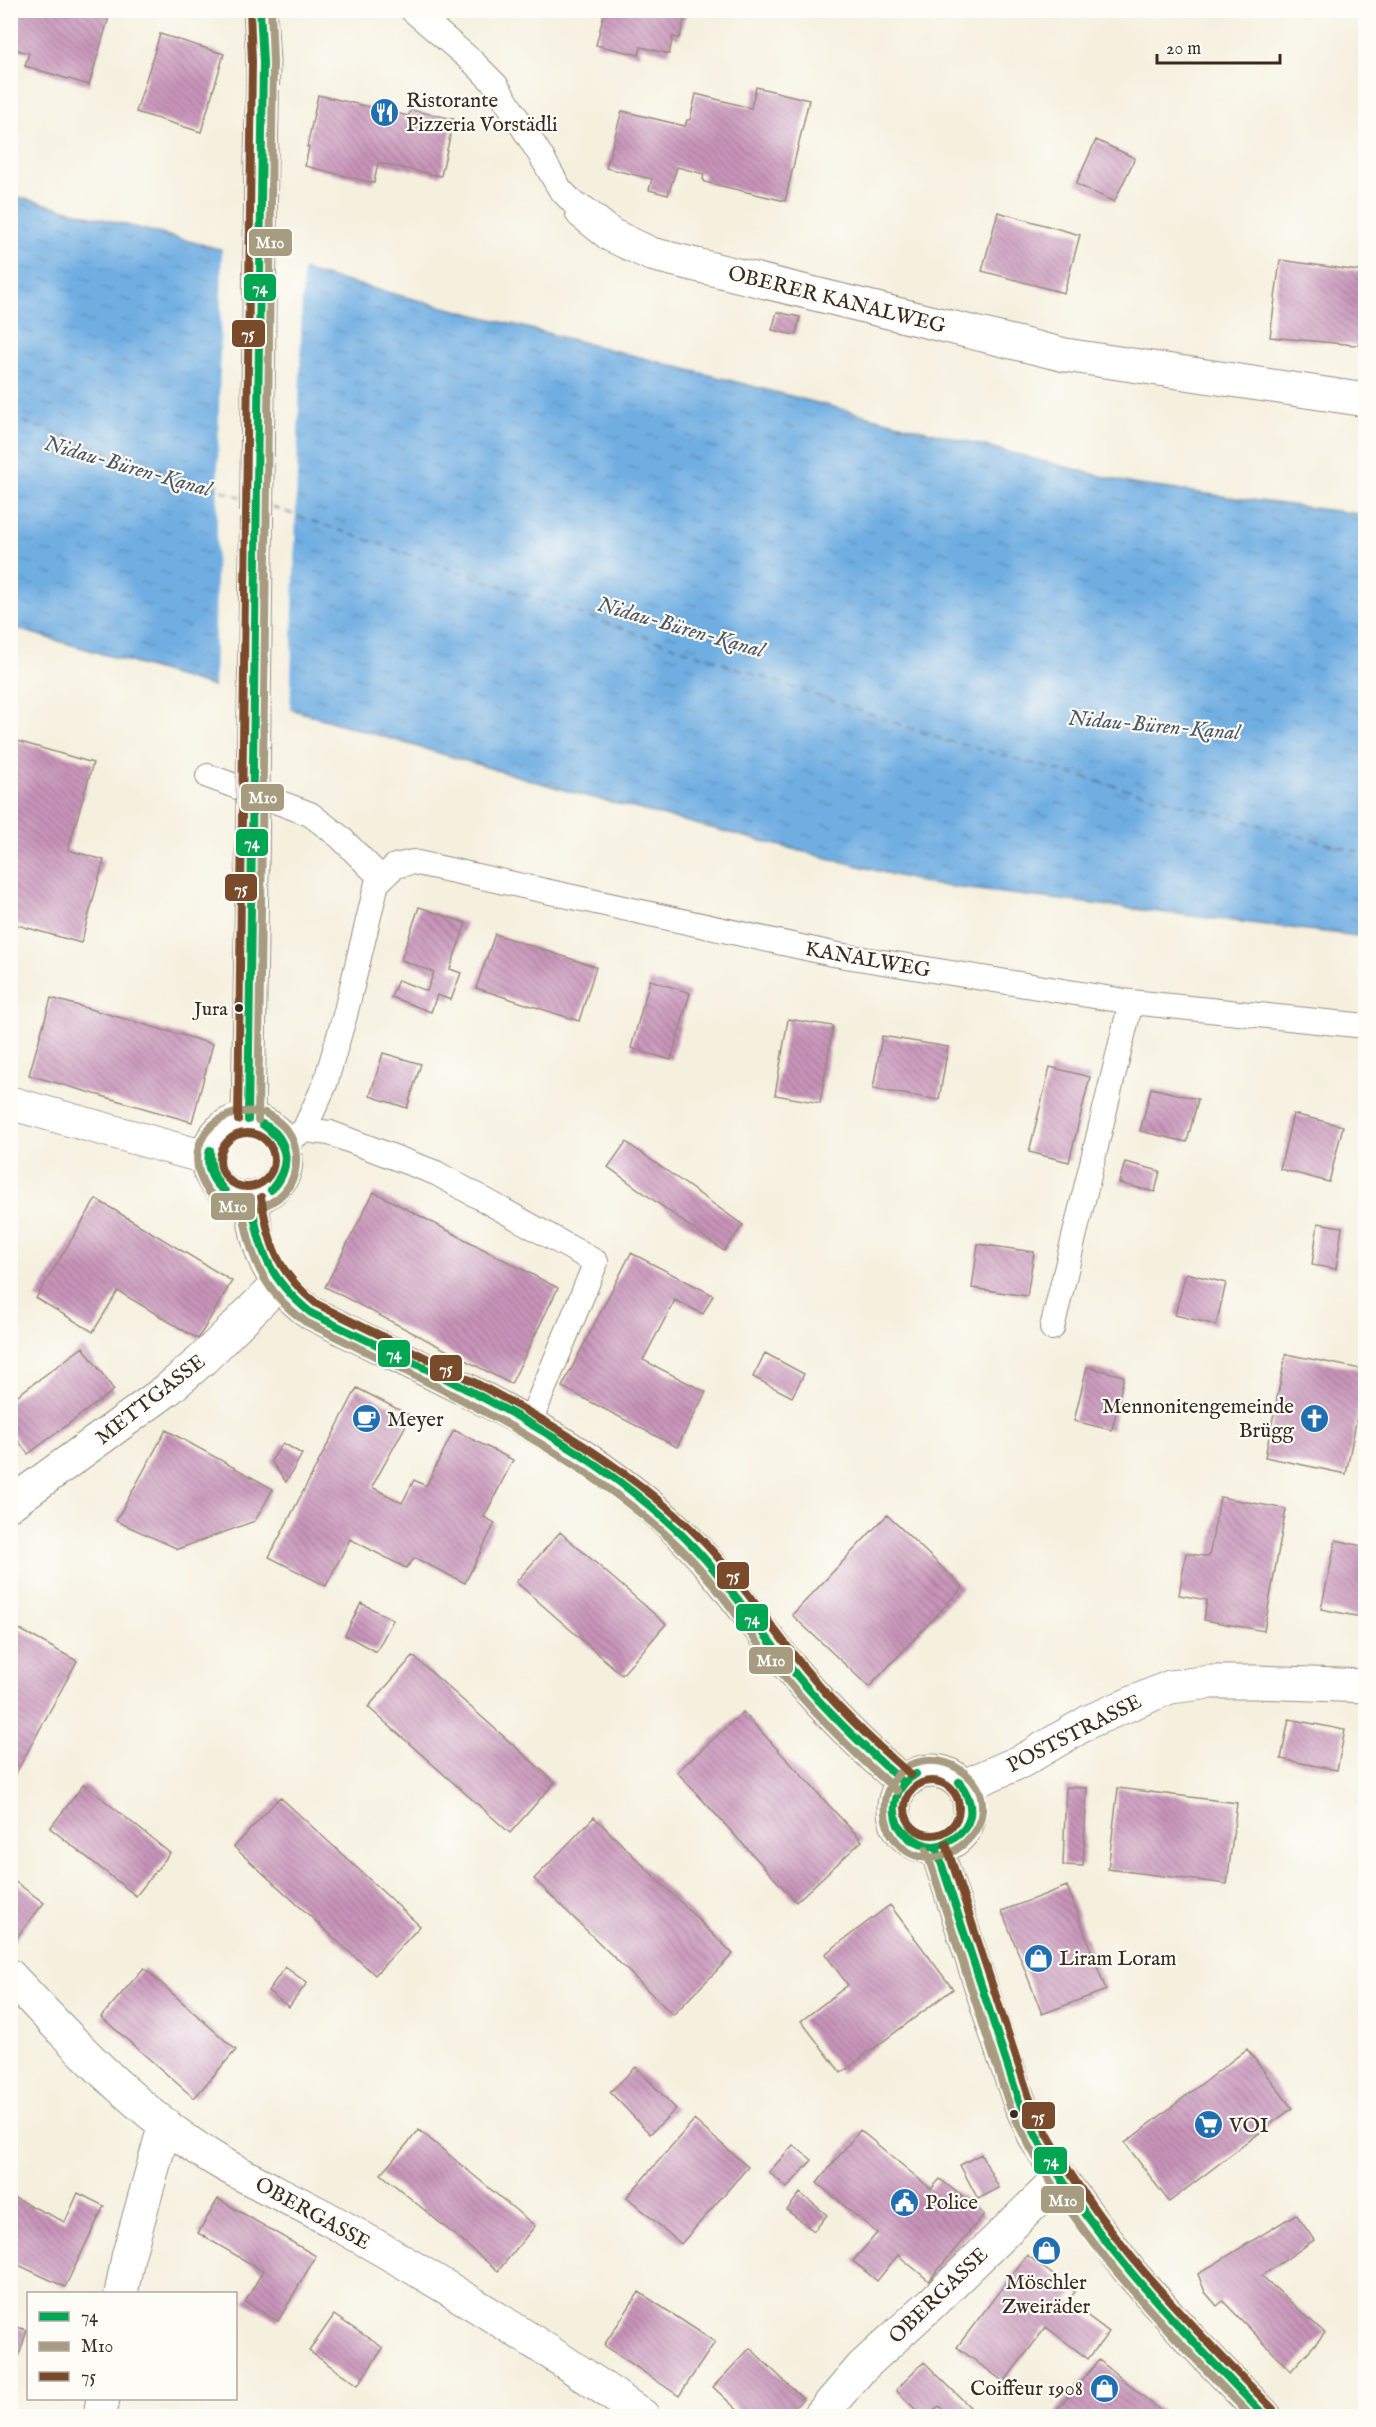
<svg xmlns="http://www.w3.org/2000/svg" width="1376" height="2427" font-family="'IM FELL English',serif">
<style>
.water{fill:url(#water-ripples);stroke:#566c80;stroke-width:1.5}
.pier{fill:#f5f0de}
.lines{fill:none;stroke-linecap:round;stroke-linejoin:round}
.ferry{stroke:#4e5863;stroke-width:1.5;stroke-dasharray:8 6;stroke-linecap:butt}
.building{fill:url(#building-back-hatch)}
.lane-casing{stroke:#988d7e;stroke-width:26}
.street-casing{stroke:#988d7e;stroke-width:35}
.primary-casing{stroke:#988d7e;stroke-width:35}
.lane{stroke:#fff;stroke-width:24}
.street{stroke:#fff;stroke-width:33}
.primary{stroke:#fff;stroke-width:33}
.primary-bridge-casing{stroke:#988d7e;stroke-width:35;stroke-linecap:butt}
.primary-bridge{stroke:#fff;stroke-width:33}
.bus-1-casing{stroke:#fdfcf7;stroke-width:12}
.bus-2-casing{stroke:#fdfcf7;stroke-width:12}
.bus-3-casing{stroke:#fdfcf7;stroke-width:12}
.bus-1{stroke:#00a651;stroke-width:8}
.bus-2{stroke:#a79c80;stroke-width:8}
.bus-3{stroke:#7a4b2a;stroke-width:8}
.bus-dot{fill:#3b2a1e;stroke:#fdfcf7;stroke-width:2}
.labels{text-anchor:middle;stroke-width:4.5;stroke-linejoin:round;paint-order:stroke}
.bus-label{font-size:20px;fill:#3b2a1e;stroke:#fdfcf7;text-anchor:end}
.poi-label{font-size:21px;fill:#3b2a1e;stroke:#fdfcf7;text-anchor:start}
.street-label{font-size:21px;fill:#3b2a1e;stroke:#fdfcf7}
.water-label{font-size:22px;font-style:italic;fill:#4e5863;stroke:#fdfcf7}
.line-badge{stroke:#fdfcf7;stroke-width:2}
.badge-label{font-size:16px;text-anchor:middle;font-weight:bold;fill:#fff}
</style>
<defs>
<pattern id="water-ripples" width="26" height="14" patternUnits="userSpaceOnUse" patternTransform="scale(1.5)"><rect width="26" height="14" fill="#70aee2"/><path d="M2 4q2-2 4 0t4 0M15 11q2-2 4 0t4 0" fill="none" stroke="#5d8eb7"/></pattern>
<pattern id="building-back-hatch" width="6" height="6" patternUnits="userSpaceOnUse" patternTransform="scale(1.5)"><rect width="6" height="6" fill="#c894ba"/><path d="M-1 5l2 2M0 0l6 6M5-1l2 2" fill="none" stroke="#a47997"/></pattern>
</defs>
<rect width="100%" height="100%" fill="#fdfcf7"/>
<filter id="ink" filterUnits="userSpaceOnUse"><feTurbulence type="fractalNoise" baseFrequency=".0167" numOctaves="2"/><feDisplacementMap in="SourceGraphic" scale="12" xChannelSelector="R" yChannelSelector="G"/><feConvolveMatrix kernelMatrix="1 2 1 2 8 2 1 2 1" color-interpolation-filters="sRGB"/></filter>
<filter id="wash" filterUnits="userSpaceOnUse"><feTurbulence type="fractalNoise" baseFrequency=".008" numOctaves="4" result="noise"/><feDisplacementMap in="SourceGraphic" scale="24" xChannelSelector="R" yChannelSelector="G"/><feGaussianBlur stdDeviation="1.35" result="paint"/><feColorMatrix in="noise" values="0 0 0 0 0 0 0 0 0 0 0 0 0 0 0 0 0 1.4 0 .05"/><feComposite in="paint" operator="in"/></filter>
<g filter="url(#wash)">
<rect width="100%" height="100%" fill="#f5f0de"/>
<path class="water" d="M 10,195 L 1132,484 L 1365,515 L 1365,937 L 929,884 L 575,793 L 11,627 Z"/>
<path class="pier" d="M 222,246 L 303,266 L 290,712 L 214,690 Z"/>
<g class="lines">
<path class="ferry" d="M 10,417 L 241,497
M 272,507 L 942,739 L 1366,854"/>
</g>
<g id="blocks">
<path class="building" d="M 10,10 L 111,10 L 89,85 L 25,66 L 29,53 L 13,49 L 17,38 L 10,36 Z
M 605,10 L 687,10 L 680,36 L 678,39 L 673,36 L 669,54 L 641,47 L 639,55 L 596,45 Z
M 160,34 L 224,54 L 201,132 L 136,112 Z
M 756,87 L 809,100 L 785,201 L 705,182 L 703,179 L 704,174 L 677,167 L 668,195 L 649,190 L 652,179 L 606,168 L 622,111 L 685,126 L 687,120 L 690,120 L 696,94 L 751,108 Z
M 318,95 L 408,116 L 411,110 L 454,119 L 441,176 L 378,163 L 374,183 L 305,166 L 309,147 L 307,147 Z
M 1096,140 L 1135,158 L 1114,202 L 1076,184 Z
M 998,212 L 1080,235 L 1064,293 L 982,271 Z
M 1280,260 L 1366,272 L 1366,346 L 1270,337 Z
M 777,312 L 800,317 L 796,335 L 772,330 Z
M 10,739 L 93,763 L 68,850 L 104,860 L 81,943 L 10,923 Z
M 419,907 L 466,923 L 450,969 L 461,973 L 451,1000 L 437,995 L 431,1012 L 391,997 L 398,980 L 427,991 L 434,972 L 401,960 Z
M 495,934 L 596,967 L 579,1021 L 476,988 Z
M 650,980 L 690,993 L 671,1060 L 631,1048 Z
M 51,998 L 213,1044 L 192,1122 L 29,1075 Z
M 788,1019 L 833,1026 L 820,1103 L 775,1095 Z
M 882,1036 L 948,1047 L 939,1100 L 873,1089 Z
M 383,1053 L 421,1064 L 407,1108 L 370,1096 Z
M 1050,1067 L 1090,1077 L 1069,1162 L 1029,1152 Z
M 1151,1088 L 1198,1099 L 1187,1142 L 1140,1131 Z
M 1293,1114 L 1343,1126 L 1329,1182 L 1280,1169 Z
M 626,1142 L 743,1225 L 724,1251 L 608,1167 Z
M 1125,1162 L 1160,1171 L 1155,1192 L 1119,1183 Z
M 374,1192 L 558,1288 L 511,1384 L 325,1287 Z
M 96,1199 L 232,1281 L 198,1339 L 118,1291 L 93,1332 L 36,1298 Z
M 1318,1223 L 1342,1227 L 1336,1269 L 1312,1265 Z
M 978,1244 L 1034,1252 L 1027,1296 L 972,1288 Z
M 631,1253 L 713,1295 L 703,1314 L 675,1300 L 643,1360 L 706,1392 L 677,1447 L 562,1387 Z
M 1186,1273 L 1226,1283 L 1216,1325 L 1175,1315 Z
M 83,1347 L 114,1390 L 28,1454 L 10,1430 L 10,1401 Z
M 765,1353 L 804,1374 L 792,1397 L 753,1377 Z
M 1286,1354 L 1366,1370 L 1346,1474 L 1265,1457 Z
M 1087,1367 L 1124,1376 L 1112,1430 L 1074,1421 Z
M 357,1388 L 411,1416 L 372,1487 L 402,1503 L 414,1480 L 426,1486 L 454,1430 L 513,1460 L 484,1517 L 495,1523 L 465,1583 L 415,1558 L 406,1568 L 350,1539 L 326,1586 L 269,1557 Z
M 166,1430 L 273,1489 L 255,1521 L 178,1549 L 116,1521 Z
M 283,1443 L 302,1454 L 286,1482 L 271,1461 Z
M 1220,1497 L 1286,1509 L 1264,1631 L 1204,1620 L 1207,1600 L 1179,1595 L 1186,1553 L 1209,1557 Z
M 887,1515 L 963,1587 L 869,1687 L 792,1615 Z
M 560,1532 L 666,1624 L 622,1675 L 516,1582 Z
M 1336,1540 L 1366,1547 L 1366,1618 L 1321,1609 Z
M 361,1603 L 393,1620 L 376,1652 L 345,1635 Z
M 10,1624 L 77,1661 L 10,1784 Z
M 413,1656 L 555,1782 L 510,1833 L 368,1707 Z
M 743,1712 L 862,1841 L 796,1902 L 677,1772 Z
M 1289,1719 L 1345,1730 L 1337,1770 L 1281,1759 Z
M 84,1784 L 170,1853 L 136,1896 L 50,1828 Z
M 1066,1787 L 1087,1788 L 1083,1866 L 1063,1865 Z
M 1118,1788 L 1237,1803 L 1227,1884 L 1108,1869 Z
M 280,1797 L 420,1926 L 375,1975 L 234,1847 Z
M 594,1817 L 733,1954 L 673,2015 L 534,1879 Z
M 10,1878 L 44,1903 L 14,1941 L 10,1939 Z
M 1067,1886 L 1106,1990 L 1042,2014 L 1002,1911 Z
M 890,1905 L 953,1989 L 841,2073 L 801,2021 L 848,1985 L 825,1954 Z
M 285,1967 L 307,1983 L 289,2007 L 268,1991 Z
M 144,1968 L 236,2050 L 194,2098 L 101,2017 Z
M 1247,2049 L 1292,2108 L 1169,2202 L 1125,2143 Z
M 636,2067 L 676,2109 L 650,2134 L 610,2092 Z
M 694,2120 L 748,2167 L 681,2244 L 627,2197 Z
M 419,2130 L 535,2226 L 498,2271 L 381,2174 Z
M 860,2130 L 931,2189 L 940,2179 L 984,2214 L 929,2281 L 898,2255 L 877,2281 L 853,2261 L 877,2233 L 817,2183 Z
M 793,2145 L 812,2160 L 787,2188 L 769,2172 Z
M 981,2154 L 999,2188 L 978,2199 L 960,2165 Z
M 78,2193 L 104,2206 L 65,2287 L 10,2261 L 10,2196 L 65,2222 Z
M 800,2193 L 827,2215 L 814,2231 L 787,2210 Z
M 218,2199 L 316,2256 L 278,2321 L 245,2302 L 263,2271 L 198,2233 Z
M 1296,2214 L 1314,2240 L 1262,2276 L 1325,2333 L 1291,2371 L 1223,2301 L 1217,2306 L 1205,2292 L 1198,2274 Z
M 1027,2255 L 1075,2292 L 1068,2301 L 1109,2332 L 1088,2359 L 1046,2327 L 1004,2382 L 957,2347 Z
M 639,2292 L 715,2342 L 679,2396 L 604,2345 Z
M 334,2315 L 383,2348 L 358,2385 L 309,2351 Z
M 10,2325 L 27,2330 L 17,2362 L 10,2360 Z
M 750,2348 L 803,2399 L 786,2416 L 744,2416 L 713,2387 Z
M 1099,2360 L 1167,2416 L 1052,2416 Z
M 924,2362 L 973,2410 L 967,2416 L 950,2416 L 939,2406 L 928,2416 L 922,2416 L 896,2390 Z"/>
</g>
</g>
<g filter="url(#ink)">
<use href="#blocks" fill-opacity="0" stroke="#988d7e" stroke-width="1.5"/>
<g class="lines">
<defs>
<path id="lane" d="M 412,10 L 473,62 L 496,85 L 541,156 L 560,189 L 582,212
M 208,776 L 310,814 L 340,837 L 381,878
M 304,1130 L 330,1133 L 436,1173 L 596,1262 L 530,1422
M 284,1144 L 304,1130 L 325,1084 L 345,1015 L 377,883 L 395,866 L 413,862 L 833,954 L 1131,1002 L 1366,1026
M 1052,1328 L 1131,1002"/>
<path id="street" d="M 582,212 L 611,235 L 651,254 L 1065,355 L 1366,400
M 10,1103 L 208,1158
M 10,1504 L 167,1390 L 203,1359 L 279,1283
M 964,1786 L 1022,1761 L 1090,1721 L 1170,1687 L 1211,1682 L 1255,1682 L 1366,1686
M 10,1976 C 73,2043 137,2112 216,2160 C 253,2182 294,2200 332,2221 C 439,2281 544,2345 643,2416
M 121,2294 L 128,2257 L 165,2124
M 100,2416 L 103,2398
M 820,2416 L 862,2367 L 932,2303 L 1060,2178"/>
<path id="primary" d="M 260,10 L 263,62 L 261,161
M208 1159a39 39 0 1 1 78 0a39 39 0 1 1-78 0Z
M 248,1120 L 252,873
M 251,1199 C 258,1251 266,1280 311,1313 C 440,1379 577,1433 683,1536 C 726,1579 759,1630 798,1677 C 830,1715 866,1750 904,1783
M894 1809a38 38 0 1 1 76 0a38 38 0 1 1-76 0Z
M 936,1847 L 996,2033 L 1019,2101 L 1036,2139 L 1060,2178 L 1131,2273 L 1194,2343 L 1265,2416"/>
</defs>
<use href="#lane" class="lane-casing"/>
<use href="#street" class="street-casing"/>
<use href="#primary" class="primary-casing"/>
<use href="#lane" class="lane"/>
<use href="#street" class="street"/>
<use href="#primary" class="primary"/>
<defs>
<path id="primary-bridge" d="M 252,873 L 261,161"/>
</defs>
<use href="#primary-bridge" class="primary-bridge-casing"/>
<use href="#primary-bridge" class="primary-bridge"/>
<defs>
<path id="bus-1" d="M 248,1120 L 263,62 L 260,10
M 262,1124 C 290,1135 293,1171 271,1190
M 262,1124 C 289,1144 292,1164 271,1190
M 210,1150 C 210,1167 213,1179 225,1191
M 210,1150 C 205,1166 211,1182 225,1191
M 251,1199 C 259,1251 269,1279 311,1313 C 440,1377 579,1434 683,1536 C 727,1579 759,1631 798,1677 C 830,1715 867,1750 904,1783
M 898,1825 C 912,1839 928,1853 948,1842
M 898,1825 C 908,1843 929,1853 948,1842
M 898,1825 C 890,1805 897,1785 916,1774
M 948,1842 C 975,1827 976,1806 959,1782
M 948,1842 C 974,1828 977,1805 959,1782
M 936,1847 L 1019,2101 C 1074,2223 1173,2321 1265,2416"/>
<path id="bus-2" d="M 258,1112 C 223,1107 189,1134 199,1172 C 215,1230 299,1216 296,1156 C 295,1135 282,1122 265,1113
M 258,1120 L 273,62 L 271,10
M 241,1201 C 249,1254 261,1290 306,1322 C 435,1386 567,1444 674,1542 C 714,1579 743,1626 777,1668 C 813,1713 854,1753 897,1791
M 888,1827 C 880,1805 886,1783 905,1768
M 890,1832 C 930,1902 1026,1812 959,1769 C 943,1759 926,1759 910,1765
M 926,1850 L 1009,2104 C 1061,2224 1161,2324 1251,2416"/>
<path id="bus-3" d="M 238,1120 L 252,62 L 250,11
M220 1160a27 27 0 1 1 54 0a27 27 0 1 1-54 0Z
M 261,1197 C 269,1246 278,1273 317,1304 C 446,1369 583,1427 690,1528 C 734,1570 767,1622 805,1669 C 837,1708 873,1742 911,1775
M905 1808a27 27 0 1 1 54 0a27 27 0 1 1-54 0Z
M 946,1844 L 1029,2097 C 1083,2218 1181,2315 1273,2409"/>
</defs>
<use href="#bus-1" class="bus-1-casing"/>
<use href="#bus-2" class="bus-2-casing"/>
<use href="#bus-3" class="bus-3-casing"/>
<use href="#bus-1" class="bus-1"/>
<use href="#bus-2" class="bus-2"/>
<use href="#bus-3" class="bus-3"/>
</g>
</g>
<defs>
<symbol id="restaurant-disc" viewBox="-11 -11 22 22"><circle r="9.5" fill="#1f6fb2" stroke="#fdfcf7"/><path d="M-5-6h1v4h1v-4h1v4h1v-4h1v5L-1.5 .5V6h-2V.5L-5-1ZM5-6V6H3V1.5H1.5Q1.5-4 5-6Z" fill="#fff"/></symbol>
<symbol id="church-disc" viewBox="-11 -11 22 22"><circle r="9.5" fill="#1f6fb2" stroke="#fdfcf7"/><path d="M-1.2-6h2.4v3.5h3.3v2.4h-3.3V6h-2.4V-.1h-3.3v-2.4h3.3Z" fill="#fff"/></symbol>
<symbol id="cafe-disc" viewBox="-11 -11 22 22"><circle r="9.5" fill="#1f6fb2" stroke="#fdfcf7"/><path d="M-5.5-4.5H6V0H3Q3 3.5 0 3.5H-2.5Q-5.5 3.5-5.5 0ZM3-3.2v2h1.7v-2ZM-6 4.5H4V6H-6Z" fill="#fff"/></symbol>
<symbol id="shop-disc" viewBox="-11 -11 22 22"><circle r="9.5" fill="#1f6fb2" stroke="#fdfcf7"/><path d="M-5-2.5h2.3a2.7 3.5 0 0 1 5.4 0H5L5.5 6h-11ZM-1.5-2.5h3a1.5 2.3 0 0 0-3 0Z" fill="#fff"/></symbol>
<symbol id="supermarket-disc" viewBox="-11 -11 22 22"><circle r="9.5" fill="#1f6fb2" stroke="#fdfcf7"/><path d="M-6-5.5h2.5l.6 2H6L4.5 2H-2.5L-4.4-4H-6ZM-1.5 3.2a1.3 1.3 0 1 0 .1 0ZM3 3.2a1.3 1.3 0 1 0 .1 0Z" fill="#fff"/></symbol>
<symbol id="civic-disc" viewBox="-11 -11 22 22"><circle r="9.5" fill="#1f6fb2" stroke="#fdfcf7"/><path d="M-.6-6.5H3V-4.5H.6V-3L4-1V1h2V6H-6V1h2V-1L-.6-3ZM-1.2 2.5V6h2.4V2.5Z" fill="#fff"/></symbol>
</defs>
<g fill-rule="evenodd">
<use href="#restaurant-disc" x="368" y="96" width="33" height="33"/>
<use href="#church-disc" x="1298" y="1402" width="33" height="33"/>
<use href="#cafe-disc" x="350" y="1402" width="33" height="33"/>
<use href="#shop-disc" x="1022" y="1942" width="33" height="33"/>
<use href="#supermarket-disc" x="1192" y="2108" width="33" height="33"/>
<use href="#civic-disc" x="888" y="2186" width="33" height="33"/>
<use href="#shop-disc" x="1030" y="2234" width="33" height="33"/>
<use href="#shop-disc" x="1088" y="2372" width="33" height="33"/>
</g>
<g class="bus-dot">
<circle cx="239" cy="1008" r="5"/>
<circle cx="1014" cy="2114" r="5"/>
</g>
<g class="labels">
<g class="bus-label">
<text x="228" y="1015">Jura</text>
</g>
<g class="poi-label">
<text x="406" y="107">Ristorante<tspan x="406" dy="24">Pizzeria Vorstädli</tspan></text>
<text x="1294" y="1413" text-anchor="end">Mennonitengemeinde<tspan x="1294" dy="24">Brügg</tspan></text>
<text x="387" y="1426">Meyer</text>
<text x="1059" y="1965">Liram Loram</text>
<text x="1229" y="2132">VOI</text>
<text x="925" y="2209">Police</text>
<text x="1046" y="2289" text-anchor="middle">Möschler<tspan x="1046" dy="24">Zweiräder</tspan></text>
<text x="1083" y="2395" text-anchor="end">Coiffeur 1908</text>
</g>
<g class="street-label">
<text transform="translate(837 299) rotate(14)" y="7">OBERER KANALWEG</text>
<text transform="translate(868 959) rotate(10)" y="7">KANALWEG</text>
<text transform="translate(150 1399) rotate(-38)" y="7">METTGASSE</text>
<text transform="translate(1074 1733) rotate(-27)" y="7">POSTSTRASSE</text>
<text transform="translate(313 2213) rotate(29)" y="7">OBERGASSE</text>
<text transform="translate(938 2295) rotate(-44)" y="7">OBERGASSE</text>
</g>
<g class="water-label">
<text transform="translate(128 465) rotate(16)" y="8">Nidau-Büren-Kanal</text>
<text transform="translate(681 626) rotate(16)" y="8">Nidau-Büren-Kanal</text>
<text transform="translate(1154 724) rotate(5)" y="8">Nidau-Büren-Kanal</text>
</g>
</g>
<g class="line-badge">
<rect x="248" y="228" width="45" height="29" rx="6" fill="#a79c80"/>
<rect x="243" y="273" width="34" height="29" rx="6" fill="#00a651"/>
<rect x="231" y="319" width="35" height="29" rx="6" fill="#7a4b2a"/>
<rect x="240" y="783" width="45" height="29" rx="6" fill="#a79c80"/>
<rect x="235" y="828" width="34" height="29" rx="6" fill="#00a651"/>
<rect x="224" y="873" width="34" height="29" rx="6" fill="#7a4b2a"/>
<rect x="210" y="1192" width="46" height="29" rx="6" fill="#a79c80"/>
<rect x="377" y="1339" width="34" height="29" rx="6" fill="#00a651"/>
<rect x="429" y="1354" width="34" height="28" rx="6" fill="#7a4b2a"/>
<rect x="716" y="1561" width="34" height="29" rx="6" fill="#7a4b2a"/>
<rect x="735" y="1603" width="34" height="29" rx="6" fill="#00a651"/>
<rect x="748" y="1646" width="46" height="29" rx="6" fill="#a79c80"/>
<rect x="1021" y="2101" width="35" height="29" rx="6" fill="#7a4b2a"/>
<rect x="1033" y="2146" width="35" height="29" rx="6" fill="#00a651"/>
<rect x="1040" y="2185" width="45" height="29" rx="6" fill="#a79c80"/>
</g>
<g class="badge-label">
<text x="270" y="248">M10</text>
<text x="260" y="293">74</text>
<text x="248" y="339">75</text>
<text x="263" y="803">M10</text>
<text x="252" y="848">74</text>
<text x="241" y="894">75</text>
<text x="233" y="1212">M10</text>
<text x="394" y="1359">74</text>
<text x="446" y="1374">75</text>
<text x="733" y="1581">75</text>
<text x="752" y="1624">74</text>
<text x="771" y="1666">M10</text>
<text x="1038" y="2122">75</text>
<text x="1051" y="2166">74</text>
<text x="1063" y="2206">M10</text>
</g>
<rect width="1376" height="2427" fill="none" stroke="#fdfcf7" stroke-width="36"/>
<rect x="27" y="2292" width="210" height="108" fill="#fdfcf7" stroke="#afa8a0" stroke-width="1.5"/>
<rect x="39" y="2312" width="30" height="9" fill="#00a651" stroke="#afa8a0" stroke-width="1.5"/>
<text x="81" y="2322" font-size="18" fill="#3b2a1e">74</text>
<rect x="39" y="2342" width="30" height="9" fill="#a79c80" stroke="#afa8a0" stroke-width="1.5"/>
<text x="81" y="2352" font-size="18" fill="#3b2a1e">M10</text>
<rect x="39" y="2372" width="30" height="9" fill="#7a4b2a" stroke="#afa8a0" stroke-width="1.5"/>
<text x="81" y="2382" font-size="18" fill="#3b2a1e">75</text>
<path d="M1157 54v9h123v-9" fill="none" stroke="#3b2a1e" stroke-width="3"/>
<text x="1166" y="54" font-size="18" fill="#3b2a1e" stroke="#fdfcf7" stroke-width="4.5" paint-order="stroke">20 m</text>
</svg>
